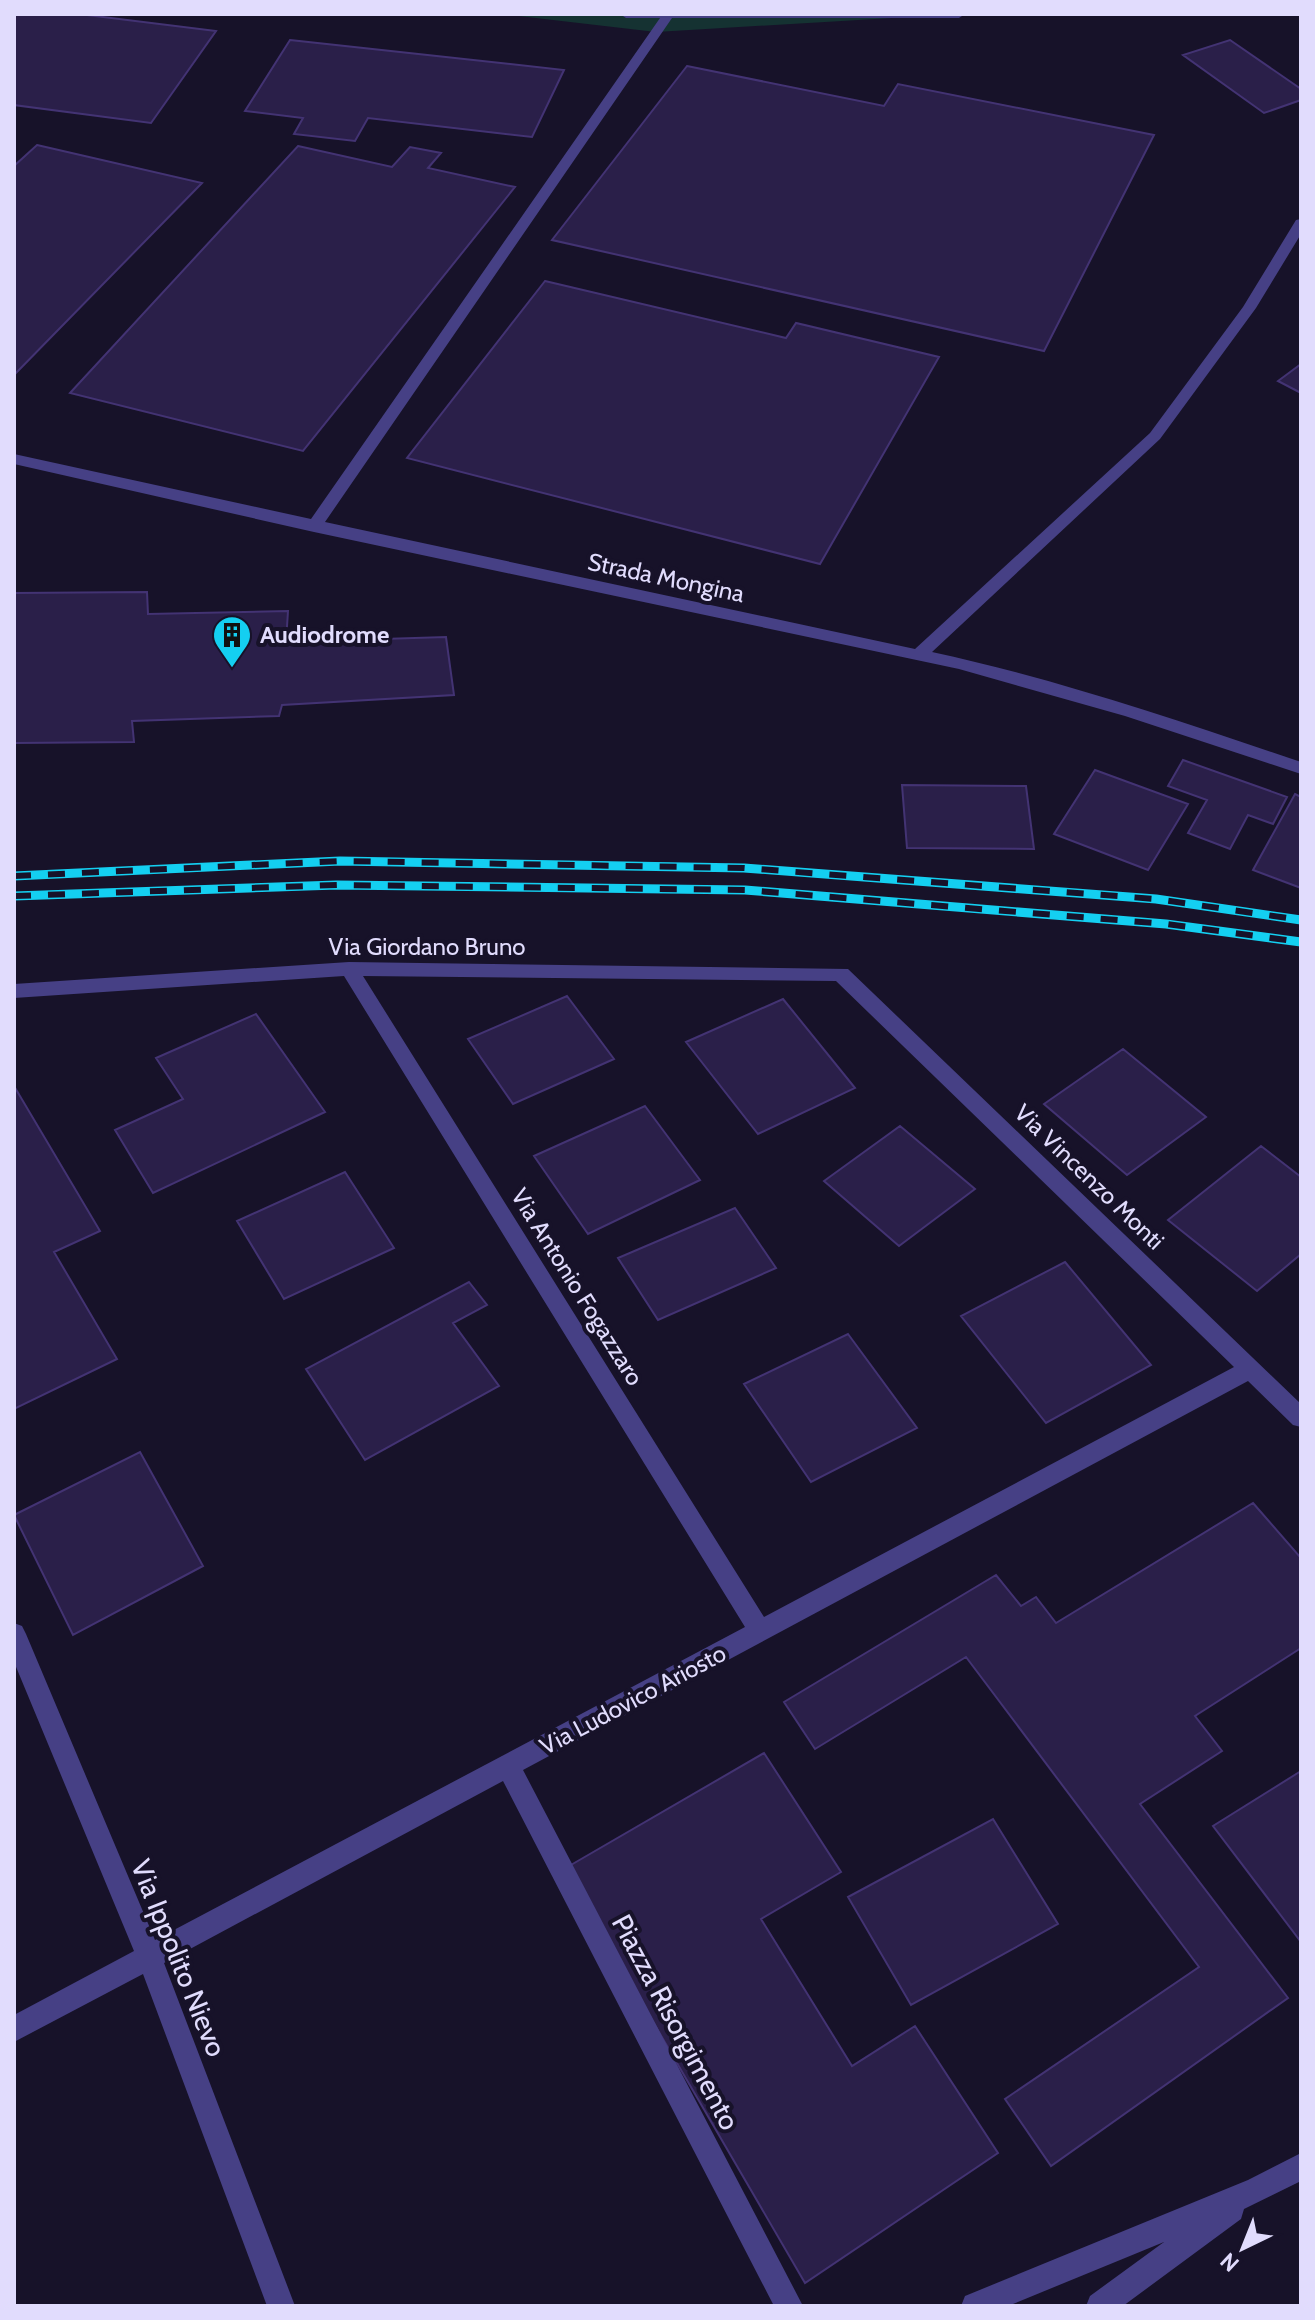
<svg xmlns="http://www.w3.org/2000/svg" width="1315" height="2320" font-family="Cabin,sans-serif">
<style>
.green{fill:#153232}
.building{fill:#2a1f49;stroke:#433373;stroke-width:2}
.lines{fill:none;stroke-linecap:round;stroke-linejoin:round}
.minor{fill:#464085;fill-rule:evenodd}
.rail-casing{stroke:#14cff1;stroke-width:9}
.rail{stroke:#171229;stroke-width:6;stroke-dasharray:17;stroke-linecap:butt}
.labels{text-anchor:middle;stroke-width:8;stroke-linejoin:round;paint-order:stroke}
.street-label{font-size:24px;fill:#e1dcfd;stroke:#171229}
.poi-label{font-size:24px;font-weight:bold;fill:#e1dcfd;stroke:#171229;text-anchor:start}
.near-street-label{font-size:28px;fill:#e1dcfd;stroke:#171229}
</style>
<rect width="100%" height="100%" fill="#171229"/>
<path class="green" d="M 501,14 L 959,14 L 656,32 Z"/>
<path class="building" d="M 14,14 L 79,14 L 216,31 L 151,123 L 14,105 Z
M 290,40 L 564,70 L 532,137 L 368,118 L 355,141 L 294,134 L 303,118 L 245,111 Z
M 1230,40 L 1301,89 L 1301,100 L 1264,113 L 1183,55 Z
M 687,66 L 884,106 L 898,84 L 1154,135 L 1044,351 L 552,240 Z
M 37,145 L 202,183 L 14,375 L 14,166 Z
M 298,146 L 392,167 L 410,147 L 441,153 L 428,168 L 515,187 L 303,451 L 70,393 Z
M 545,281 L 786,338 L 796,323 L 939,357 L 820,564 L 407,458 Z
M 1301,364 L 1301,393 L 1278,381 Z
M 147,592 L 148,614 L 288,611 L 286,642 L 446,637 L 454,695 L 282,705 L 279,716 L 132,721 L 134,742 L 14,743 L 14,593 Z
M 1183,760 L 1287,797 L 1273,824 L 1248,815 L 1230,849 L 1188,833 L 1207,800 L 1168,786 Z
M 1095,770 L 1188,804 L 1148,870 L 1054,834 Z
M 902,785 L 1026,786 L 1034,849 L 907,848 Z
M 1295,794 L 1301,797 L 1301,888 L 1253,870 Z
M 567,996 L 614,1059 L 513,1104 L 468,1039 Z
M 783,999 L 855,1088 L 758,1134 L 686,1042 Z
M 256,1014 L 325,1112 L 153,1193 L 115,1130 L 183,1099 L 156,1058 Z
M 1123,1049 L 1206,1117 L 1127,1175 L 1044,1104 Z
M 14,1086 L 100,1231 L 54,1252 L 117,1359 L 14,1409 Z
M 645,1106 L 700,1180 L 588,1234 L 534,1156 Z
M 900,1126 L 975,1189 L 899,1246 L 824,1181 Z
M 1261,1146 L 1301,1177 L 1301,1254 L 1257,1291 L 1168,1220 Z
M 345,1172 L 394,1248 L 284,1299 L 237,1221 Z
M 735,1208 L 776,1268 L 658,1320 L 618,1258 Z
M 1065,1262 L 1151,1365 L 1046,1423 L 961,1316 Z
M 469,1282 L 487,1305 L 453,1323 L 499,1386 L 365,1460 L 306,1369 Z
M 848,1334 L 917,1428 L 811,1482 L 744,1384 Z
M 140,1452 L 203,1566 L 73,1635 L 14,1515 Z
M 1253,1503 L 1301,1558 L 1301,1648 L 1195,1716 L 1222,1751 L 1140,1804 L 1288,1998 L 1051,2166 L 1005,2099 L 1199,1967 L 966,1657 L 815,1749 L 784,1702 L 996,1575 L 1021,1606 L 1036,1597 L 1056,1623 Z
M 764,1753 L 841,1872 L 761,1919 L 852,2066 L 915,2026 L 998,2153 L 805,2283 L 564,1869 Z
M 1301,1771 L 1301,1942 L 1213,1826 Z
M 993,1819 L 1058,1924 L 911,2005 L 848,1897 Z"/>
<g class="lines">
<path class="minor" d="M 620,14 L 965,14 L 959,18 L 672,18 L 325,522 L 915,649 L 1150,433 L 1243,307 L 1296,220 L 1301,219 L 1301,234 L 1256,308 L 1160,439 L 932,652 C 1057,679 1179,721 1301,762 L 1301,774 L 1125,716 L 959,669 L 314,532 L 14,464 L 14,454 L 311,519 L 660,18 L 626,18 Z
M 349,962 L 848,969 L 1301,1404 L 1301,1427 L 1293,1425 L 1248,1381 L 523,1770 L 803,2306 L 774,2306 L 503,1781 L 164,1963 L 295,2306 L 267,2306 L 143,1974 L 14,2042 L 14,2015 L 134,1951 L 14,1662 L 14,1623 L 22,1626 L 26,1634 L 155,1940 L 745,1627 L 344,976 L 14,998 L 14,984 ZM 363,976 L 836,981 L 1234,1367 L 764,1617 Z
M 1301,2153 L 1301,2181 L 1244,2209 L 1241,2219 L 1123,2306 L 1086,2306 L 1090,2296 L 1164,2242 L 1008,2306 L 961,2306 L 965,2296 L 1248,2180 Z"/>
<defs>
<path id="rail" d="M 14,876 L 340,861 L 744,868 L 1156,899 L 1301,920
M 14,896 L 337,885 L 745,890 L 1166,924 L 1301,942"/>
</defs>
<use href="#rail" class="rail-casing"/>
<use href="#rail" class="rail"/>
</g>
<defs>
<symbol id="building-pin" viewBox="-11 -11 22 30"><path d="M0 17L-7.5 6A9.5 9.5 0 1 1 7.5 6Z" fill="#14cff1" stroke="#171229"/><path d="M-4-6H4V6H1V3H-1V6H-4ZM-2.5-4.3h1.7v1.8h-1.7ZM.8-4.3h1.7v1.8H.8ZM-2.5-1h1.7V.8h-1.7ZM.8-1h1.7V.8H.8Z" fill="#111"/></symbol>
</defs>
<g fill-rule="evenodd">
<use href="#building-pin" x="210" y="613" width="44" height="60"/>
</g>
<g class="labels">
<g class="street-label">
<text transform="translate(666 578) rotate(12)" y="8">Strada Mongina</text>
<text x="427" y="955">Via Giordano Bruno</text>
<text transform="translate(1089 1177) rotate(44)" y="8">Via Vincenzo Monti</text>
<text transform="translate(577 1287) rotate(58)" y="8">Via Antonio Fogazzaro</text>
<text transform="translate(633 1700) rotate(-28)" y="8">Via Ludovico Ariosto</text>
</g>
<g class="poi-label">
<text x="260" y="643">Audiodrome</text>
</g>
<g class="near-street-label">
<text transform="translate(179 1958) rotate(68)" y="10">Via Ippolito Nievo</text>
<text transform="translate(676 2022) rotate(62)" y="10">Piazza Risorgimento</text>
</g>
</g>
<rect width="1315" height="2320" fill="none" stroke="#e1dcfd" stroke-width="32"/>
<g transform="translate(1243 2248) rotate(223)" stroke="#171229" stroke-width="6" paint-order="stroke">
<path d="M0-6L14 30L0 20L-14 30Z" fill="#e1dcfd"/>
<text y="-12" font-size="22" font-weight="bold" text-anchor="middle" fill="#e1dcfd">N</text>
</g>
</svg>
